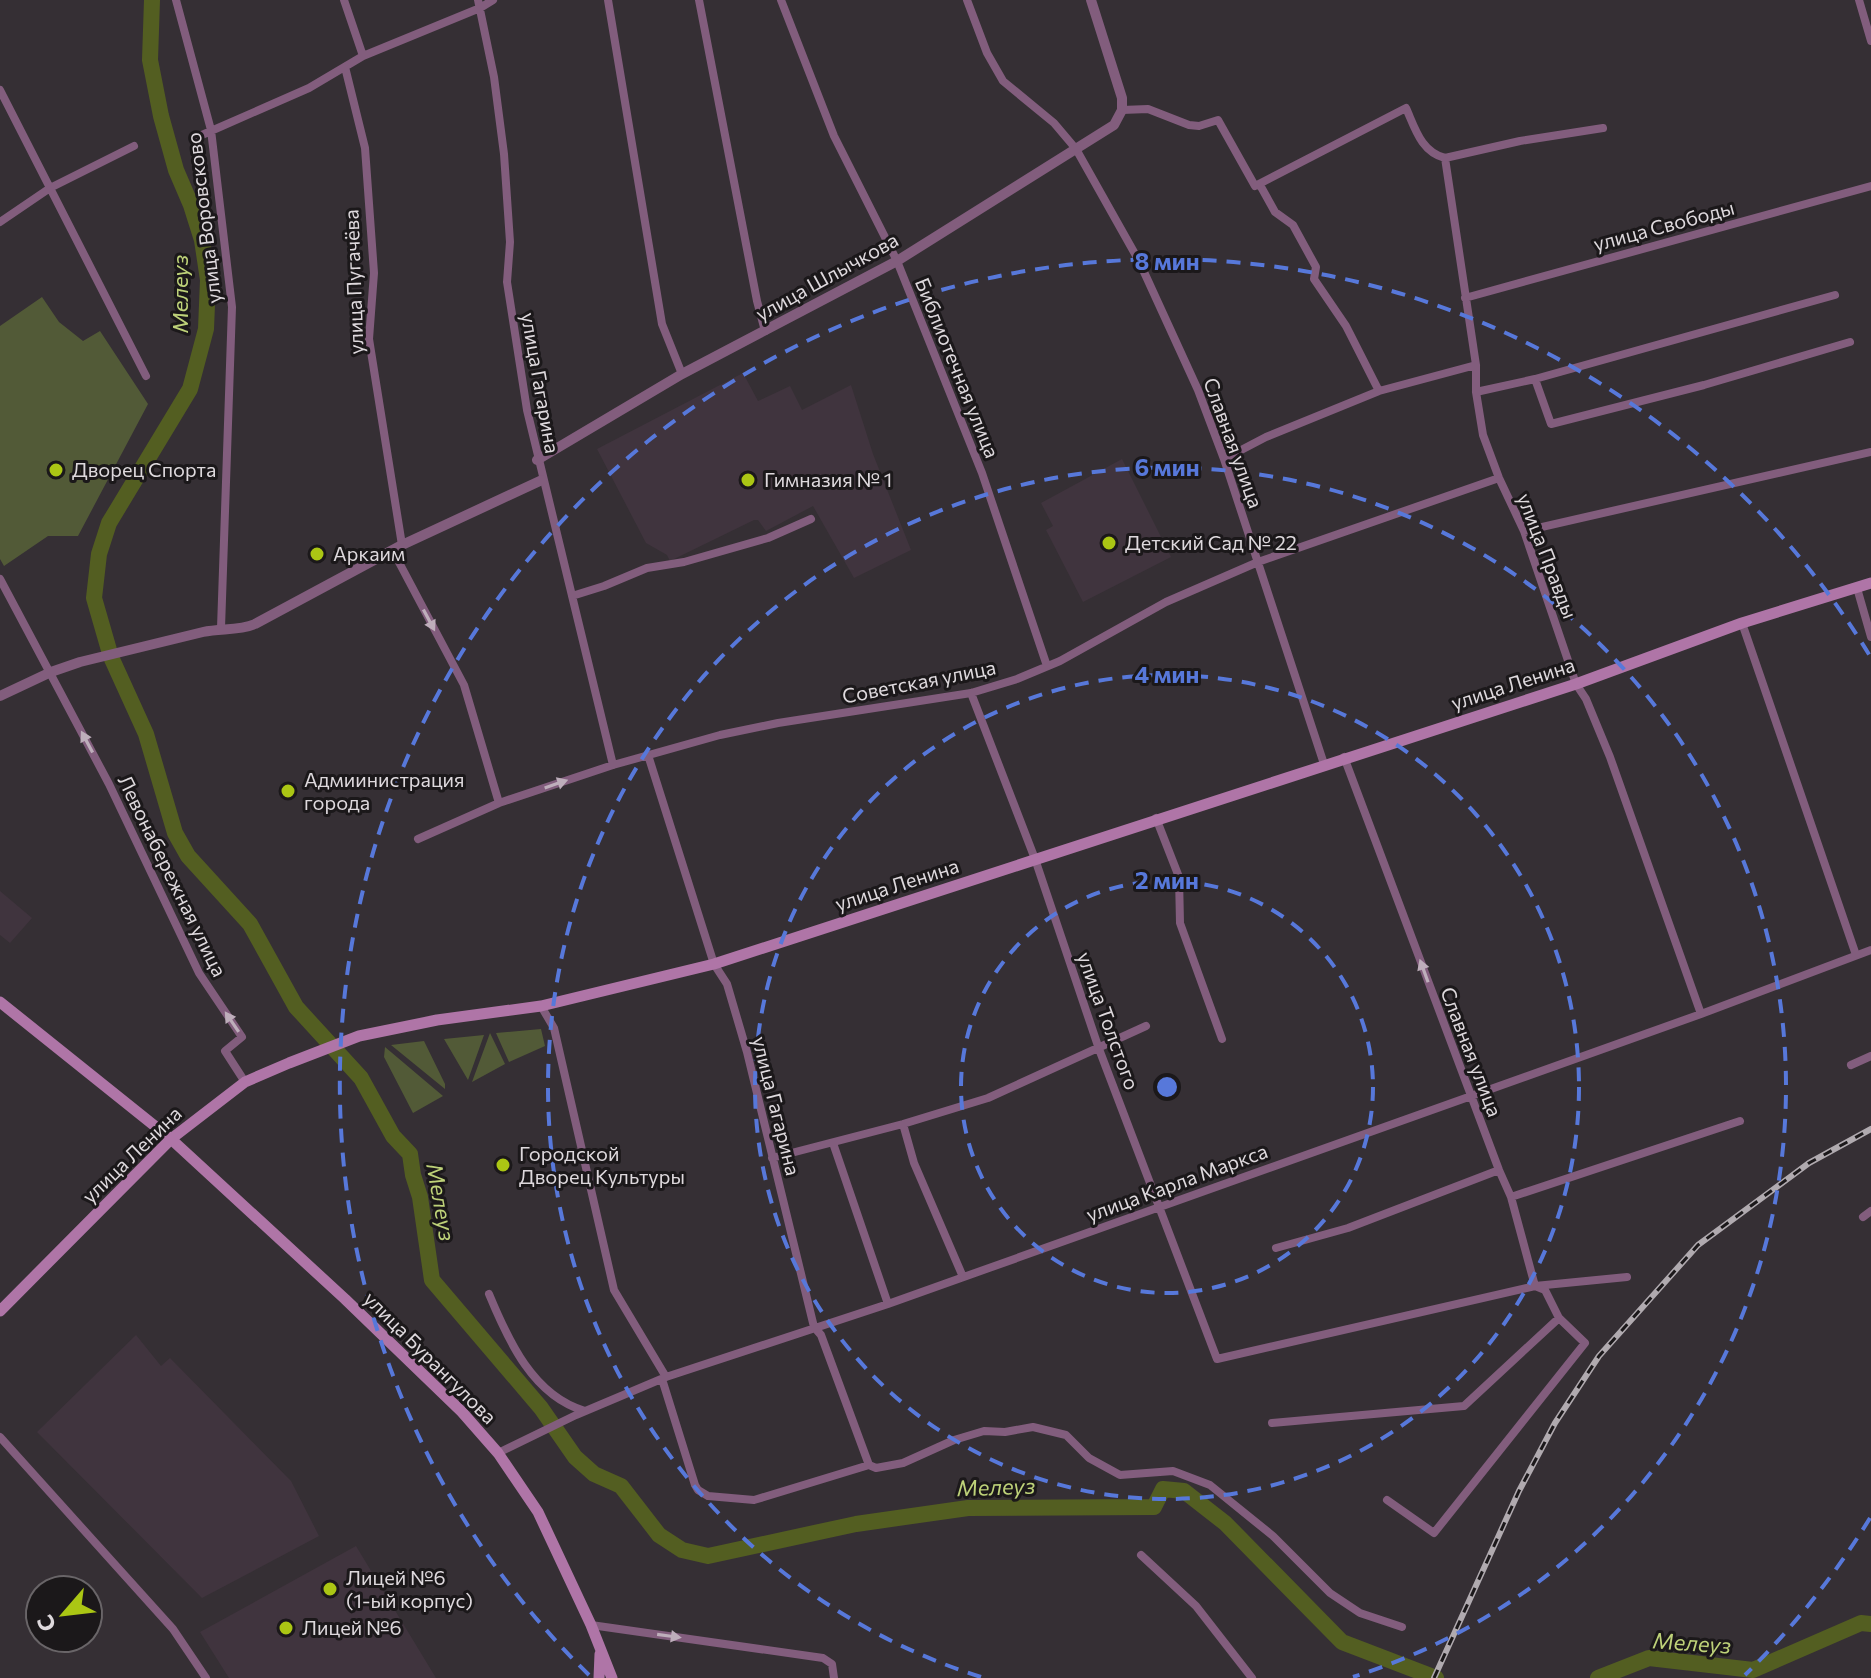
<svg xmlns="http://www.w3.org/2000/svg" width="1871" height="1678" font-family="Commissioner,sans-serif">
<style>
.built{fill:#40343e}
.green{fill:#525a37}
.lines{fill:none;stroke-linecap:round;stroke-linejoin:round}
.river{stroke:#535e21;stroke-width:16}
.minor{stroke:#825d7d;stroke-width:8}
.tertiary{stroke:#825d7d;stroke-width:10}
.secondary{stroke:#af75a7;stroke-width:11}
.rail-casing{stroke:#b0aaaf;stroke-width:6}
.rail{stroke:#1b181a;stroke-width:3;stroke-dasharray:9;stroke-linecap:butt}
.oneway{fill:#beaebb}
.ring{fill:none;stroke:#5778da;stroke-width:4;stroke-dasharray:14 10}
.poi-dot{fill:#abc614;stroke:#1b181a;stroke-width:3}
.labels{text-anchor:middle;stroke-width:6;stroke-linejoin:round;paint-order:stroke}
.street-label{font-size:20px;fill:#ded9dd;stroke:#1b181a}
.poi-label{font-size:20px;fill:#ded9dd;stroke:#1b181a;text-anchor:start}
.water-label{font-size:22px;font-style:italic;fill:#bed279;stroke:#1b181a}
.centre{fill:#5778da;stroke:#1b181a;stroke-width:4}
.ring-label{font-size:24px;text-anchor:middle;font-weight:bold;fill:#5778da;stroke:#1b181a;stroke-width:6;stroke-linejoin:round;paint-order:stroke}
</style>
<rect width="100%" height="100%" fill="#352f34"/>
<path class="built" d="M 743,373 L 758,401 L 790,386 L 802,410 L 851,385 L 873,454 L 911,550 L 854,578 L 813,506 L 766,531 L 758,520 L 754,520 L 670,561 L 667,555 L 646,543 L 597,449 Z
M 1122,459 L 1171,557 L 1083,602 L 1046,530 L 1053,526 L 1041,503 Z
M 0,891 L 32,918 L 10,943 L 0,935 Z
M 136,1335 L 161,1366 L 170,1358 L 291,1481 L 319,1536 L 202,1598 L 37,1432 Z
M 356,1546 L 436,1678 L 229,1678 L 200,1632 Z"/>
<path class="green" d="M 42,297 L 59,322 L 83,341 L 100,331 L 148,404 L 78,536 L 48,536 L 4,566 L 0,559 L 0,326 Z
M 541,1029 L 545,1046 L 509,1062 L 496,1033 Z
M 490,1033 L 505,1064 L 472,1082 Z
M 484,1035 L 468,1080 L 444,1039 Z
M 424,1041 L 445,1084 L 445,1089 L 391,1045 Z
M 385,1047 L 443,1096 L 413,1113 L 384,1057 Z"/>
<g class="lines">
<path class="river" d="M 152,0 L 150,60 L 161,116 L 176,170 L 191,205 L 202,240 L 208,280 L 206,329 L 190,389 L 109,523 L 99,554 L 94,598 L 111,657 L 146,734 L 175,833 L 188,856 L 250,924 L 296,1007 L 361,1078 L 393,1136 L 410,1154 L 413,1175 L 420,1197 L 432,1280 L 541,1408 L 575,1457 L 594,1474 L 621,1486 L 659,1535 L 682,1550 L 708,1556 L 856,1524 L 968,1508 L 1154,1507 L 1163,1489 L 1184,1491 L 1225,1523 L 1342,1642 L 1436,1678
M 1598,1678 L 1649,1658 L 1753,1670 L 1861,1623 L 1871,1624"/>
<path class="minor" d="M 176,0 L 211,130 L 232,307 L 221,628
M 344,0 L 363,56
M 478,0 L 494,77 L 504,154 L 510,242 L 507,282 L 527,410 L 613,765
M 608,0 L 662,324 L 682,374
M 699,0 L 757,301 L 765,331
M 781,0 L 834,136 L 897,261 L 982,473 L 1047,666
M 967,0 L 987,53 L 1003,81 L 1054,123 L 1076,149 L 1139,261 L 1198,390 L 1224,459 L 1324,764
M 1859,0 L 1871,41
M 345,67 L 365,148 L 374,273 L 369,339 L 402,545
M 0,90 L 146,376
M 1122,110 L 1148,109 L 1189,125 L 1199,126 L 1218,120 L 1255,186 L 1406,108 C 1415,128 1421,152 1445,158 L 1476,365 L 1476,392 L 1483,435 L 1499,478 L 1524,531 L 1576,684 L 1586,699 L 1610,757 L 1701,1014
M 195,138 L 309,88 L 363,56 L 480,8 L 493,0
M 1445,158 L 1520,141 L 1603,128
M 1260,185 L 1275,212 L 1293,225 L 1316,267 L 1314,279 L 1346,326 L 1379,391
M 0,222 L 50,188 L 134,146
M 1465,298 L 1871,186
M 1535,379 L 1551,424 L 1704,385 L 1850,342
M 1476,392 L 1535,379 L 1835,295
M 1224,459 L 1266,437 L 1379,391 L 1476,365
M 1524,531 L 1871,452
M 393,551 L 464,685 L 499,803
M 0,579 L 109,784 L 199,973 L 242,1037 L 225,1051 L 245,1082
M 1857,588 L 1871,637
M 572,596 L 604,586 L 647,568 L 684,562 L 768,538 L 811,519
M 1742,623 L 1856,955
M 971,693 L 1035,859 L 1099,1049 L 1217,1359 L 1535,1286 L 1627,1277
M 648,755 L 714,964 L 727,984 L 747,1052 L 814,1327 L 821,1335 L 869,1465
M 1344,757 L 1499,1170 L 1511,1197 L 1535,1286 L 1545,1290 L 1559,1318 L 1585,1343 L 1434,1533 L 1387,1500
M 1156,818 L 1179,877 L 1180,923 L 1222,1039
M 418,839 L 499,803 L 613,765 L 720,735 L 778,723 L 971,693 L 1017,679 L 1060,661 L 1166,602 L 1258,562 L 1499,478
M 541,1006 L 554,1028 L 614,1290 L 666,1377
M 1851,1065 L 1871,1056
M 903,1124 L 914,1163 L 963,1277
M 833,1143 L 888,1304
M 772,1158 L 903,1124 L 988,1098 L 1146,1026
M 1511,1197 L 1740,1121
M 1863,1217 L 1871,1211
M 1276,1248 L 1348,1228 L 1499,1170
M 489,1294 C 508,1340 533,1396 585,1411
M 662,1379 L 695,1485 L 698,1490 L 708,1496 L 754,1500 L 869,1465
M 1272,1423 L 1464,1406 L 1559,1318
M 0,1437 L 173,1629 L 206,1678
M 498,1453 L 576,1415 L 666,1377 L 888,1304 L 1701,1014 L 1871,950
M 869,1465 L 876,1468 L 903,1463 L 954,1440 L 984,1431 L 1005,1432 L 1033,1427 L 1066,1435 L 1089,1458 L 1120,1475 L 1173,1471 L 1210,1485 L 1273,1536 L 1330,1593 L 1360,1613 L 1402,1627
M 1141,1555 L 1196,1606 L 1252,1678
M 591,1625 L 823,1658 L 832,1664 L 834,1678"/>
<path class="tertiary" d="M 537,460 L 682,374 L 897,261 L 1114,125 L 1122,110 L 1122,98 L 1091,0
M 0,696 L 51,672 L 80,662 L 203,632 C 221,628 238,631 255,624 L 402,545 L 542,480"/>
<path class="secondary" d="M 0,1002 L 171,1139 L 345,1299 L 462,1412 L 498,1453 L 538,1512 L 591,1625 L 612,1678
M 0,1311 L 171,1139 L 245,1082 L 289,1063 L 359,1036 L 437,1020 L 541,1006 L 714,964 L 1576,684 L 1742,623 L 1871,583
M 599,1678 L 600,1654"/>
<defs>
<path id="rail" d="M 1434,1678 L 1519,1491 L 1555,1423 L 1599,1356 L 1698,1245 L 1809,1163 L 1871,1129"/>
</defs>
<use href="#rail" class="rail-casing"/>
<use href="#rail" class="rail"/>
</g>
<defs><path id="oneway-solid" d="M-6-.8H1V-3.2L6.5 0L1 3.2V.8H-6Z" transform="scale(2)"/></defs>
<g class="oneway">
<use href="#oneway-solid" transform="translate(429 620) rotate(62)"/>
<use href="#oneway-solid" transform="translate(87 742) rotate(-118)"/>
<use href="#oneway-solid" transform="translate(556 784) rotate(-19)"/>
<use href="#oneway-solid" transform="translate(1424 971) rotate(-110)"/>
<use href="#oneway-solid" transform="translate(232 1022) rotate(-124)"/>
<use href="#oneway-solid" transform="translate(669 1636) rotate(8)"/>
</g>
<g class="ring">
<circle cx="1167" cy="1087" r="206"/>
<circle cx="1167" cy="1087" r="412"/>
<path d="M981 1677A619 619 0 1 1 1353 1677"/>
<path d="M1870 1518A825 825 0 0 1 1745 1675M589 1675A825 825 0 1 1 1870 656"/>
</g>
<g class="poi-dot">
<circle cx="56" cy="470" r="8"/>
<circle cx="748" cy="480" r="8"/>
<circle cx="1109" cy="543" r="8"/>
<circle cx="317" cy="554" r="8"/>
<circle cx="288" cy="791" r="8"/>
<circle cx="503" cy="1165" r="8"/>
<circle cx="330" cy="1589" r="8"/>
<circle cx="286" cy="1628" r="8"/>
</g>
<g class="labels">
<g class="street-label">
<text transform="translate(204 218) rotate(-97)" y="7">улица Воровсково</text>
<text transform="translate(1664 226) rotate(-15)" y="7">улица Свободы</text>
<text transform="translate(827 277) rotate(-29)" y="7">улица Шлычкова</text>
<text transform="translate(354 282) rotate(-92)" y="7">улица Пугачёва</text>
<text transform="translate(957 368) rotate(68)" y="7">Библиотечная улица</text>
<text transform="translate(540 383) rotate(80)" y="7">улица Гагарина</text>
<text transform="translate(1233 443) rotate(70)" y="7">Славная улица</text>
<text transform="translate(1547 556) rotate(69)" y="7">улица Правды</text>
<text transform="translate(919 682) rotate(-11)" y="7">Советская улица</text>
<text transform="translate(1513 684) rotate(-18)" y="7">улица Ленина</text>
<text transform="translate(172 876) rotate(64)" y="7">Левонабережная улица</text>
<text transform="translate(897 885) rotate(-18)" y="7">улица Ленина</text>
<text transform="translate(1108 1021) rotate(70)" y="7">улица Толстого</text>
<text transform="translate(1471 1052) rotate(69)" y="7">Славная улица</text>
<text transform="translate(776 1106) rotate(76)" y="7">улица Гагарина</text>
<text transform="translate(132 1155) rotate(-44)" y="7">улица Ленина</text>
<text transform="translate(1177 1183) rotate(-20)" y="7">улица Карла Маркса</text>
<text transform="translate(430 1358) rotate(45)" y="7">улица Бурангулова</text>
</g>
<g class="poi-label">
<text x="72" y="477">Дворец Спорта</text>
<text x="764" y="487">Гимназия № 1</text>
<text x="1125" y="550">Детский Сад № 22</text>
<text x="333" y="561">Аркаим</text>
<text x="304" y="787">Адмиинистрация<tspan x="304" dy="23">города</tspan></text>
<text x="519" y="1161">Городской<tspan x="519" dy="23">Дворец Культуры</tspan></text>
<text x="346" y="1585">Лицей №6<tspan x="346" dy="23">(1-ый корпус)</tspan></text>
<text x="302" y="1635">Лицей №6</text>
</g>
<g class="water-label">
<text transform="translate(180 294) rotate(-90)" y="8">Мелеуз</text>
<text transform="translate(441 1202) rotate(80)" y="8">Мелеуз</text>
<text transform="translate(996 1487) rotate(-2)" y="8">Мелеуз</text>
<text transform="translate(1692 1643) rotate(4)" y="8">Мелеуз</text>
</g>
</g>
<circle cx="1167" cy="1087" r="12" class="centre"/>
<g class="ring-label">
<text x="1167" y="270">8 мин</text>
<text x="1167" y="476">6 мин</text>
<text x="1167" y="683">4 мин</text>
<text x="1167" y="889">2 мин</text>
</g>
<g transform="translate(64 1614) rotate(242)"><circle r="38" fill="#1b181a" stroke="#696568" stroke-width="2"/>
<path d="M0-6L14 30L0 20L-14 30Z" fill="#abc614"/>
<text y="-12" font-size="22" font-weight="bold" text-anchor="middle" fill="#ded9dd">С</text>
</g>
</svg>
